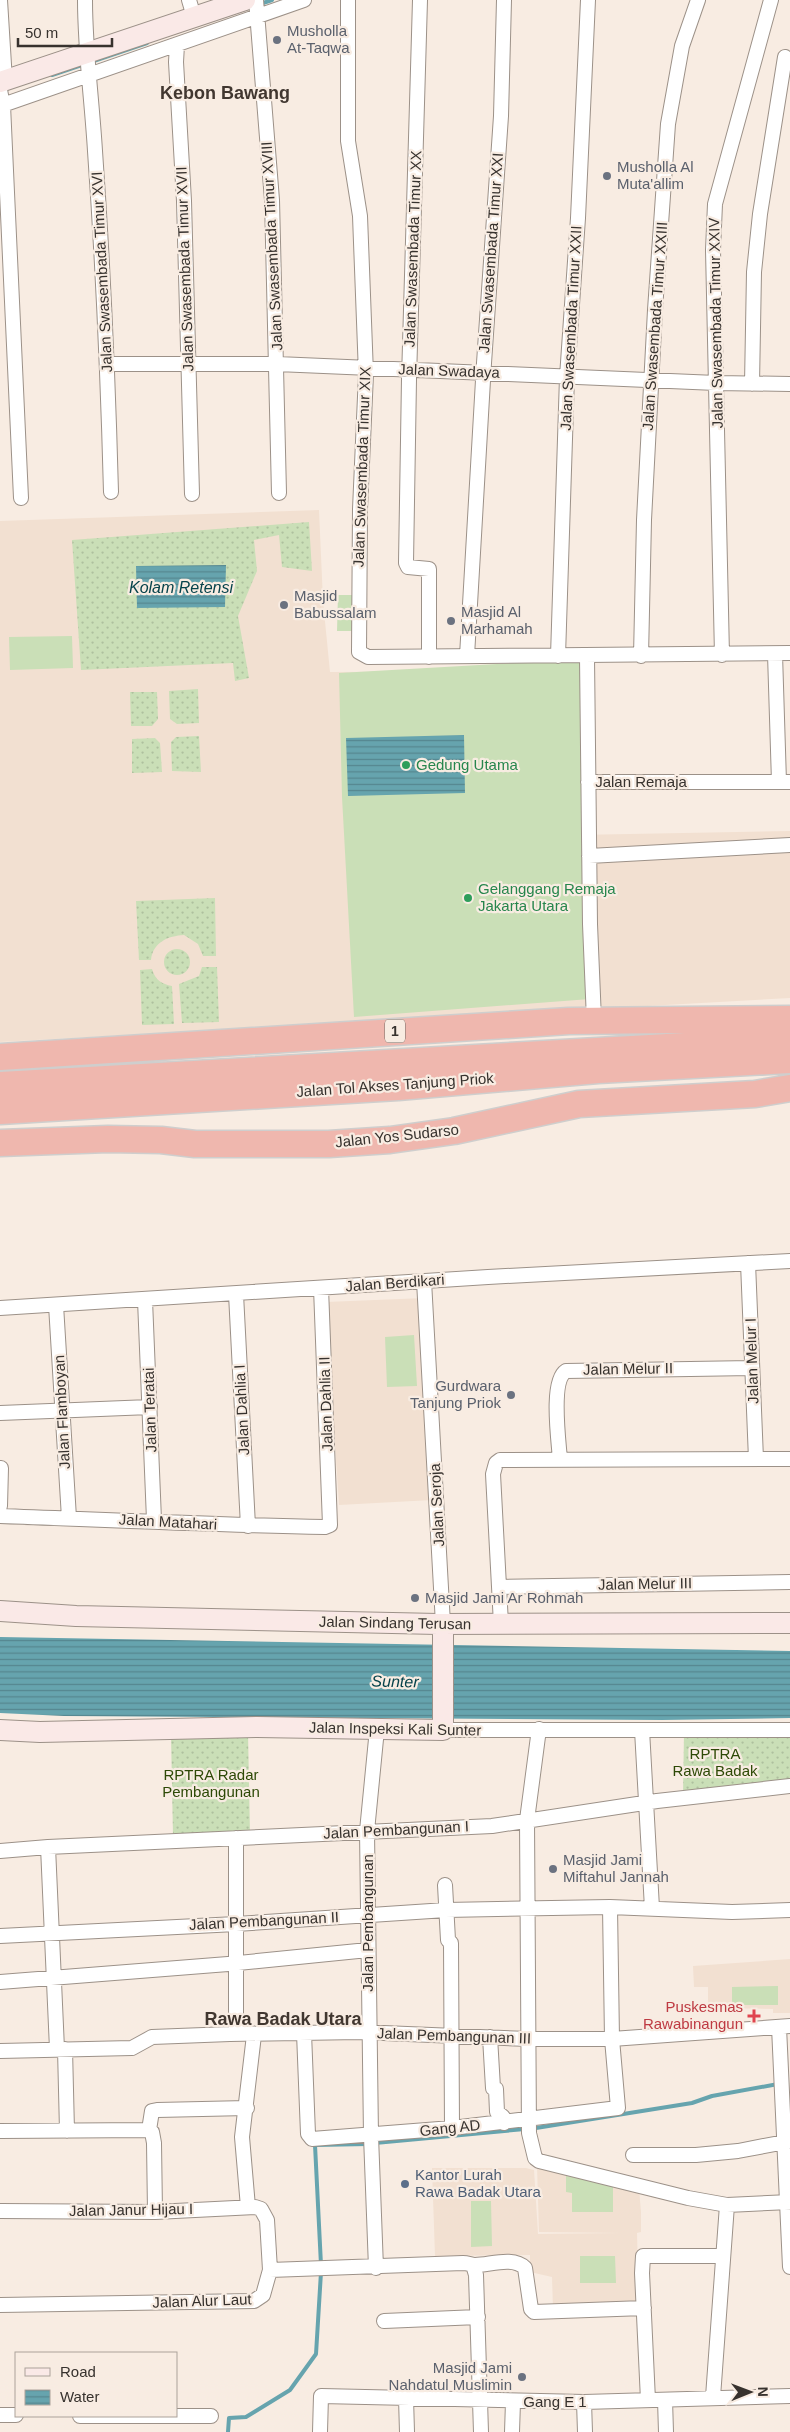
<svg xmlns="http://www.w3.org/2000/svg" width="790" height="2432" font-family="Arial,sans-serif">
<style>
.built{fill:#f2e0d1}
.grass{fill:url(#grass-dots)}
.pitch{fill:#cadfb7}
.water{fill:url(#water-rules)}
.lines{fill:none;stroke-linecap:round;stroke-linejoin:round}
.stream{stroke:#66a4ae;stroke-width:4}
.street-casing{stroke:#9c9188;stroke-width:16}
.secondary-casing{stroke:#9c9188;stroke-width:22}
.highway-casing{stroke:#cfcecd;stroke-width:29}
.street{stroke:#fff;stroke-width:14}
.secondary{stroke:#fae9e7;stroke-width:20}
.highway{stroke:#efb7ae;stroke-width:26}
.worship-dot{fill:#6b7280;stroke:#f8ece2;stroke-width:2}
.leisure-dot{fill:#2e9e5b;stroke:#f8ece2;stroke-width:2}
.health-dot{fill:#e0444e;stroke:#f8ece2;stroke-width:2}
.service-dot{fill:#5c6f8a;stroke:#f8ece2;stroke-width:2}
.labels{text-anchor:middle;stroke-width:4.5;stroke-linejoin:round;paint-order:stroke}
.shield{fill:#f8ece2;stroke:#716a64;stroke-width:1}
.shield-label{font-size:14px;font-weight:bold;fill:#37322e}
.worship-label{font-size:15px;fill:#5b616d;stroke:#f8ece2;text-anchor:start}
.street-label{font-size:15px;fill:#37322e;stroke:#f8ece2}
.leisure-label{font-size:15px;fill:#27864d;stroke:#f8ece2;text-anchor:start}
.park-label{font-size:15px;fill:#2d4906;stroke:#f8ece2}
.health-label{font-size:15px;fill:#be3a42;stroke:#f8ece2;text-anchor:end}
.service-label{font-size:15px;fill:#4e5e75;stroke:#f8ece2;text-anchor:start}
.water-label{font-size:16px;font-style:italic;fill:#07434b;stroke:#f8ece2}
.quarter-label{font-size:18px;font-weight:bold;fill:#413730;stroke:#f8ece2}
</style>
<defs>
<pattern id="grass-dots" width="8" height="8" patternUnits="userSpaceOnUse" patternTransform="scale(1.25)"><rect width="8" height="8" fill="#cadfb7"/><path d="M2 2h.1M6 6h.1" fill="none" stroke="#aec09e" stroke-width="1.8" stroke-linecap="round"/></pattern>
<pattern id="water-rules" width="6" height="5" patternUnits="userSpaceOnUse" patternTransform="scale(1.25)"><rect width="6" height="5" fill="#66a4ae"/><path d="M0 2.5h6" fill="none" stroke="#55868e"/></pattern>
</defs>
<rect width="100%" height="100%" fill="#f8ece2"/>
<path class="built" d="M 319,510 L 323,601 L 330,672 L 570,671 L 575,835 L 790,831 L 790,998 L 0,1042 L 0,521 Z
M 424,1298 L 432,1500 L 339,1505 L 326,1302 Z
M 790,1959 L 790,2013 L 773,2013 L 773,2009 L 708,2008 L 708,1987 L 694,1987 L 693,1966 Z
M 537,2166 L 639,2188 L 641,2212 L 641,2232 L 637,2233 L 639,2307 L 553,2309 L 552,2277 L 530,2272 L 530,2255 L 435,2256 L 432,2168 L 526,2168 L 534,2170 L 538,2234 L 620,2233 L 539,2232 Z"/>
<path class="grass" d="M 309,522 L 312,571 L 282,567 L 279,535 L 254,540 L 257,571 L 238,616 L 249,678 L 235,681 L 233,663 L 81,670 L 72,540 Z
M 198,689 L 199,723 L 177,724 L 170,719 L 169,691 Z
M 130,692 L 157,692 L 158,719 L 152,726 L 131,726 Z
M 199,736 L 201,772 L 172,771 L 171,742 L 176,737 Z
M 155,738 L 160,743 L 162,772 L 132,773 L 132,739 Z
M 215,898 L 216,956 L 203,956 L 198,944 L 184,935 C 168,936 153,942 151,960 L 139,960 L 136,901 Z
M164 962a13 13 0 1 1 26 0a13 13 0 1 1-26 0Z
M 202,967 L 217,967 L 219,1022 L 182,1023 L 179,984 L 199,976 Z
M 152,969 C 155,980 162,984 172,986 L 174,1024 L 142,1025 L 140,970 Z
M 248,1732 L 250,1834 L 173,1836 L 171,1734 Z
M 684,1733 L 790,1734 L 790,1784 L 683,1796 Z"/>
<path class="pitch" d="M 338,595 L 354,595 L 354,631 L 337,631 Z
M 72,636 L 73,668 L 10,670 L 9,637 Z
M 582,659 L 590,999 L 354,1017 L 342,797 L 339,673 Z
M 414,1335 L 417,1386 L 387,1387 L 385,1337 Z
M 778,1986 L 778,2005 L 732,2005 L 732,1987 Z
M 566,2176 L 613,2183 L 613,2212 L 572,2212 L 572,2193 L 566,2192 Z
M 471,2201 L 491,2201 L 492,2246 L 471,2247 Z
M 580,2256 L 615,2256 L 616,2283 L 580,2283 Z"/>
<path class="water" d="M 226,565 L 225,607 L 137,608 L 136,566 Z
M 464,735 L 465,793 L 348,796 L 346,738 Z
M 0,1637 L 790,1651 L 790,1718 L 662,1720 L 64,1716 L 0,1713 Z"/>
<g class="lines">
<path class="stream" d="M 260,4 L 272,0
M 52,75 L 147,43
M 375,2143 L 536,2128 L 692,2103 L 712,2096 L 778,2084
M 321,2265 L 315,2145 L 368,2144
M 228,2432 L 229,2418 L 246,2417 L 290,2390 L 316,2354 L 321,2272"/>
<defs>
<path id="street" d="M 0,0 L 5,81
M 85,0 C 85,51 92,101 95,151 C 103,265 108,379 111,492
M 189,0 L 194,17
M 256,0 L 272,200 L 279,493
M 348,0 L 348,141 L 360,216 L 366,374 L 360,509 L 359,652 L 368,657 L 790,653
M 420,0 L 409,379 L 406,563 L 408,567 L 429,569 L 429,657
M 177,45 L 176,62 L 184,201 L 192,494
M 0,90 L 3,105 L 21,498
M 0,106 L 304,0
M 107,364 L 277,364 L 716,383 L 790,384
M 752,384 L 754,272 L 760,214 L 785,57
M 775,654 L 779,782
M 722,655 L 713,250 L 715,204 L 771,0
M 467,656 L 484,363 L 501,116 L 504,0
M 558,656 L 567,377 L 578,218 L 588,0
M 641,656 L 644,520 L 655,310 L 668,124 L 682,46 L 698,0
M 587,657 L 590,924 L 594,1020
M 588,782 L 790,782
M 589,856 L 790,845
M 748,1263 L 756,1459
M 424,1281 L 443,1624
M 236,1294 L 248,1526
M 145,1300 L 154,1520
M 56,1305 L 69,1518
M 0,1308 L 488,1277 L 790,1261
M 0,1413 L 150,1407
M 560,1460 C 559,1443 550,1381 566,1371 L 752,1368
M 0,1506 L 1,1468
M 0,1516 C 108,1520 217,1525 325,1527 L 330,1525 L 321,1288
M 500,1587 L 790,1582
M 501,1624 L 493,1474 L 496,1463 L 500,1460 L 790,1459
M 539,1729 L 527,1820 L 529,2133 L 535,2158 L 539,2161 L 688,2198 L 727,2205 L 790,2202
M 443,1730 L 790,1730
M 642,1730 L 652,1908
M 48,1847 L 57,2049
M 0,1851 L 48,1847 L 492,1826 L 657,1801 L 790,1786
M 445,1885 L 448,1940 L 451,1943 L 452,2128
M 0,1936 L 236,1924 L 446,1910 L 610,1907 L 732,1912 L 790,1910
M 0,1982 L 228,1964 L 368,1950
M 779,2027 L 790,2267
M 304,2033 L 308,2134 L 312,2139 L 452,2128 L 618,2108 L 612,2039 L 610,1907
M 236,2034 L 236,1838
M 490,2037 L 493,2088 L 496,2089 L 497,2112 L 503,2117 L 504,2123
M 65,2049 L 67,2131
M 0,2051 L 132,2048 L 152,2037 L 230,2034 L 359,2032 L 529,2039 L 612,2039 L 790,2026
M 149,2130 L 152,2111 L 157,2110 L 247,2108
M 0,2131 L 149,2130 L 152,2132 L 154,2143 L 155,2212
M 633,2155 L 696,2155 L 738,2151 L 790,2141
M 248,2207 L 242,2137 L 254,2035
M 0,2211 L 155,2212 L 255,2207 L 261,2209 L 267,2220 L 270,2270
M 473,2265 L 476,2275 L 481,2432
M 376,2268 L 371,2136 L 367,1831 L 377,1729
M 0,2305 L 254,2301 L 263,2295 L 270,2270 L 463,2263 C 468,2263 471,2265 475,2265 C 490,2265 513,2256 525,2268 L 531,2309 L 534,2312 L 644,2308
M 384,2321 L 478,2317
M 713,2397 L 727,2205
M 406,2398 L 407,2432
M 648,2400 L 642,2273 L 643,2256 L 723,2256
M 665,2400 L 666,2432
M 584,2402 L 585,2432
M 0,2415 L 16,2415
M 80,2416 L 211,2416
M 320,2432 L 321,2396 L 584,2402 L 790,2396
M 512,2432 L 513,2402"/>
<path id="secondary" d="M 0,82 L 245,0
M 0,1611 L 76,1616 L 438,1624 L 790,1623
M 0,1730 L 40,1732 L 257,1727 L 443,1730 L 443,1624"/>
<path id="highway" d="M 0,1057 L 569,1021 L 790,1019
M 0,1085 L 790,1040
M 0,1111 L 398,1087 L 598,1070 L 790,1060
M 0,1143 L 108,1139 L 161,1140 L 195,1144 L 329,1144 L 390,1140 L 454,1131 L 579,1104 L 755,1094 L 790,1088"/>
</defs>
<use href="#street" class="street-casing"/>
<use href="#secondary" class="secondary-casing"/>
<use href="#highway" class="highway-casing"/>
<use href="#street" class="street"/>
<use href="#secondary" class="secondary"/>
<use href="#highway" class="highway"/>
</g>
<g class="worship-dot">
<circle cx="277" cy="40" r="5"/>
<circle cx="607" cy="176" r="5"/>
<circle cx="284" cy="605" r="5"/>
<circle cx="451" cy="621" r="5"/>
<circle cx="511" cy="1395" r="5"/>
<circle cx="415" cy="1598" r="5"/>
<circle cx="553" cy="1869" r="5"/>
<circle cx="522" cy="2377" r="5"/>
</g>
<g class="leisure-dot">
<circle cx="406" cy="765" r="5"/>
<circle cx="468" cy="898" r="5"/>
</g>
<path class="health-dot" d="M751.5 2008.5h5v5h5v5h-5v5h-5v-5h-5v-5h5z"/>
<circle class="service-dot" cx="405" cy="2184" r="5"/>
<g class="labels">
<rect class="shield" x="385" y="1019.5" width="20" height="23" rx="4"/>
<g class="shield-label">
<text x="395" y="1036">1</text>
</g>
<g class="worship-label">
<text x="287" y="36">Musholla<tspan x="287" dy="17">At-Taqwa</tspan></text>
<text x="617" y="172">Musholla Al<tspan x="617" dy="17">Muta'allim</tspan></text>
<text x="294" y="601">Masjid<tspan x="294" dy="17">Babussalam</tspan></text>
<text x="461" y="617">Masjid Al<tspan x="461" dy="17">Marhamah</tspan></text>
<text x="501" y="1391" text-anchor="end">Gurdwara<tspan x="501" dy="17">Tanjung Priok</tspan></text>
<text x="425" y="1603">Masjid Jami Ar Rohmah</text>
<text x="563" y="1865">Masjid Jami<tspan x="563" dy="17">Miftahul Jannah</tspan></text>
<text x="512" y="2373" text-anchor="end">Masjid Jami<tspan x="512" dy="17">Nahdatul Muslimin</tspan></text>
</g>
<g class="street-label">
<text transform="translate(272 246) rotate(-93)" y="5">Jalan Swasembada Timur XVIII</text>
<text transform="translate(413 249) rotate(-88)" y="5">Jalan Swasembada Timur XX</text>
<text transform="translate(491 253) rotate(-86)" y="5">Jalan Swasembada Timur XXI</text>
<text transform="translate(185 269) rotate(-92)" y="5">Jalan Swasembada Timur XVII</text>
<text transform="translate(102 272) rotate(-93)" y="5">Jalan Swasembada Timur XVI</text>
<text transform="translate(716 323) rotate(-91)" y="5">Jalan Swasembada Timur XXIV</text>
<text transform="translate(655 326) rotate(-86)" y="5">Jalan Swasembada Timur XXIII</text>
<text transform="translate(571 328) rotate(-87)" y="5">Jalan Swasembada Timur XXII</text>
<text transform="translate(449 371) rotate(2)" y="5">Jalan Swadaya</text>
<text transform="translate(362 467) rotate(-88)" y="5">Jalan Swasembada Timur XIX</text>
<text x="641" y="787">Jalan Remaja</text>
<text transform="translate(395 1085) rotate(-4)" y="5">Jalan Tol Akses Tanjung Priok</text>
<text transform="translate(397 1136) rotate(-6)" y="5">Jalan Yos Sudarso</text>
<text transform="translate(395 1283) rotate(-4)" y="5">Jalan Berdikari</text>
<text transform="translate(752 1361) rotate(-92)" y="5">Jalan Melur I</text>
<text transform="translate(628 1369) rotate(-1)" y="5">Jalan Melur II</text>
<text transform="translate(326 1404) rotate(-92)" y="5">Jalan Dahlia II</text>
<text transform="translate(150 1410) rotate(-92)" y="5">Jalan Teratai</text>
<text transform="translate(242 1410) rotate(-93)" y="5">Jalan Dahlia I</text>
<text transform="translate(62 1412) rotate(-93)" y="5">Jalan Flamboyan</text>
<text transform="translate(437 1505) rotate(-93)" y="5">Jalan Seroja</text>
<text transform="translate(168 1522) rotate(3)" y="5">Jalan Matahari</text>
<text transform="translate(645 1584) rotate(-1)" y="5">Jalan Melur III</text>
<text transform="translate(395 1623) rotate(1)" y="5">Jalan Sindang Terusan</text>
<text transform="translate(395 1729) rotate(1)" y="5">Jalan Inspeksi Kali Sunter</text>
<text transform="translate(396 1830) rotate(-3)" y="5">Jalan Pembangunan I</text>
<text transform="translate(264 1921) rotate(-3)" y="5">Jalan Pembangunan II</text>
<text transform="translate(368 1923) rotate(-90)" y="5">Jalan Pembangunan</text>
<text transform="translate(454 2036) rotate(2)" y="5">Jalan Pembangunan III</text>
<text transform="translate(450 2128) rotate(-6)" y="5">Gang AD</text>
<text transform="translate(131 2210) rotate(-1)" y="5">Jalan Janur Hijau I</text>
<text transform="translate(202 2301) rotate(-2)" y="5">Jalan Alur Laut</text>
<text x="555" y="2407">Gang E 1</text>
</g>
<g class="leisure-label">
<text x="416" y="770">Gedung Utama</text>
<text x="478" y="894">Gelanggang Remaja<tspan x="478" dy="17">Jakarta Utara</tspan></text>
</g>
<g class="park-label">
<text x="715" y="1759">RPTRA<tspan x="715" dy="17">Rawa Badak</tspan></text>
<text x="211" y="1780">RPTRA Radar<tspan x="211" dy="17">Pembangunan</tspan></text>
</g>
<g class="health-label">
<text x="743" y="2012">Puskesmas<tspan x="743" dy="17">Rawabinangun</tspan></text>
</g>
<g class="service-label">
<text x="415" y="2180">Kantor Lurah<tspan x="415" dy="17">Rawa Badak Utara</tspan></text>
</g>
<g class="water-label">
<text x="181" y="593">Kolam Retensi</text>
<text transform="translate(395 1681) rotate(1)" y="6">Sunter</text>
</g>
<g class="quarter-label">
<text x="225" y="99">Kebon Bawang</text>
<text x="283" y="2025">Rawa Badak Utara</text>
</g>
</g>
<rect x="15" y="2352" width="162" height="65" fill="#f8ece2" stroke="#aba29a"/>
<rect x="25" y="2368" width="25" height="8" fill="#fae9e7" stroke="#aba29a"/>
<text x="60" y="2377" font-size="15" fill="#37322e">Road</text>
<rect x="25" y="2390" width="25" height="15" fill="url(#water-rules)" stroke="#aba29a"/>
<text x="60" y="2402" font-size="15" fill="#37322e">Water</text>
<g transform="translate(750 2392) rotate(89)" stroke="#f8ece2" stroke-width="4" paint-order="stroke">
<path d="M0-4L9 19L0 12L-9 19Z" fill="#37322e"/>
<text y="-8" font-size="14" font-weight="bold" text-anchor="middle" fill="#37322e">N</text>
</g>
<path d="M18 38v8h94v-8" fill="none" stroke="#37322e" stroke-width="2.5"/>
<text x="25" y="38" font-size="15" fill="#37322e" stroke="#f8ece2" stroke-width="4" paint-order="stroke">50 m</text>
</svg>
